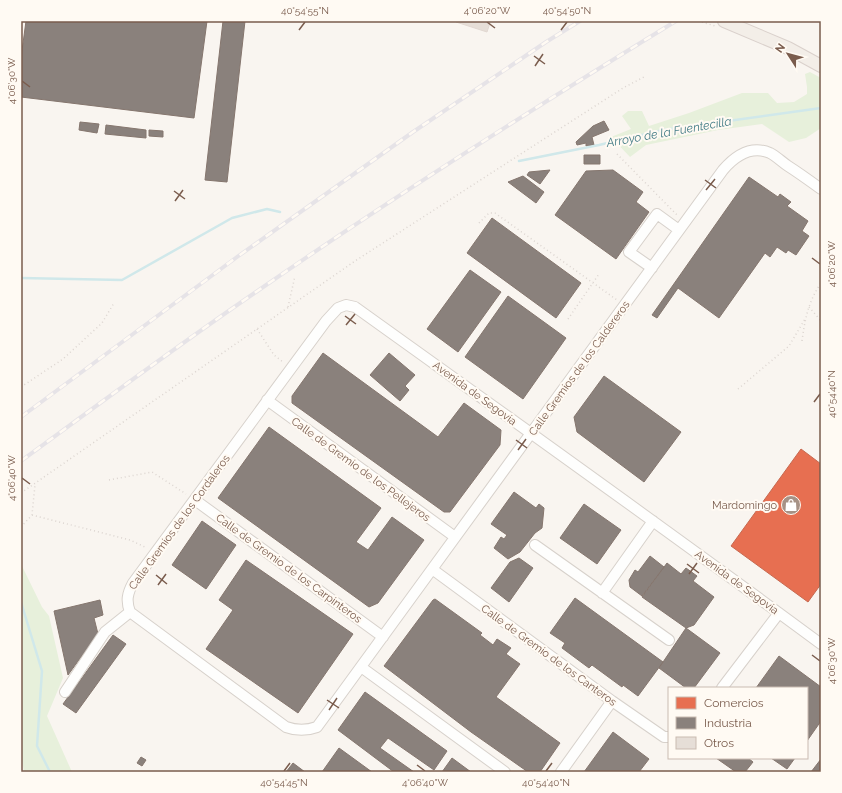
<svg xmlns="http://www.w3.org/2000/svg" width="842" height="793" font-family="Raleway,sans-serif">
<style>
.green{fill:#e7f0db}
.shops{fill:#e76f51;stroke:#c66950}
.industry{fill:#8a817c;stroke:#85766e}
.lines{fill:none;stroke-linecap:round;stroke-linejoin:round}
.stream{stroke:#d0e8ea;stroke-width:2.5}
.building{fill:#e6ded7;stroke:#e2d8d2}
.minor-casing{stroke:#d7d1cb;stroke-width:12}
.major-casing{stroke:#dad1cc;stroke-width:14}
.path{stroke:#dcd5d0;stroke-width:1.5;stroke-dasharray:1 3;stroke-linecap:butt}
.minor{stroke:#fefefd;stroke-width:10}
.major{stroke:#f3eee8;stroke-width:12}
.rail-casing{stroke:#e6e3e7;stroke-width:4}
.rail{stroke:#fffaf3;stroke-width:2.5;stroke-dasharray:8;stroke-linecap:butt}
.ticks{fill:none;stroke:#7a5c4d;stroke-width:1.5}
.labels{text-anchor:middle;stroke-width:4;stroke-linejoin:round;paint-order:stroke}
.street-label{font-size:11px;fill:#7a5c4d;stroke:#fffaf3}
.poi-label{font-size:11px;fill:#7a5c4d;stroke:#fffaf3;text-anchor:end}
.water-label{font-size:12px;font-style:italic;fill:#437c86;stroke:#fffaf3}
.neatline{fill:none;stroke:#7a5c4d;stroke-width:1.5}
.ticks-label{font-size:10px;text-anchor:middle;fill:#7a5c4d}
</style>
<rect width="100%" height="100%" fill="#f9f5f0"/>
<path class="green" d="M 810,72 L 821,78 L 821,128 L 806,138 L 789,142 L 762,124 L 718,130 L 646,145 L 630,157 L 611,137 L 631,129 L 622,116 L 628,111 L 642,111 L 649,126 L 689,113 L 742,93 L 768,93 L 777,103 L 794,102 L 807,94 L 807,87 L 805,74 Z
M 21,564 L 42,607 L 49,616 L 63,678 L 47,716 L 72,772 L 24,772 L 21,754 Z"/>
<path class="shops" d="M 801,449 L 821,464 L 821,584 L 808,602 L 731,546 Z"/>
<path class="industry" d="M 26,21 L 207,21 L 194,118 L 21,97 L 21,58 Z
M 223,21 L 245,21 L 227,182 L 205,180 Z
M 604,121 L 609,130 L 592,137 L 594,145 L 586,146 L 586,143 L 577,145 L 576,142 L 593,126 Z
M 80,122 L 99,124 L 97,133 L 79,130 Z
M 106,125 L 146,130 L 146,138 L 105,134 Z
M 149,130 L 163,131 L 163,137 L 149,136 Z
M 584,155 L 600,155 L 600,164 L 584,164 Z
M 550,170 L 540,184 L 527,175 L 529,172 Z
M 613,170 L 643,192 L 636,202 L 649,212 L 616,259 L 555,215 L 586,171 Z
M 523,176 L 544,192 L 536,203 L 508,182 Z
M 749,177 L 778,197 L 780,194 L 791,202 L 787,206 L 808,221 L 802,231 L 809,236 L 796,255 L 788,250 L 786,253 L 777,247 L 770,257 L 765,253 L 719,318 L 678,288 L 657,318 L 652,315 Z
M 492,218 L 581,283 L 556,318 L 467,253 Z
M 470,270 L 501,292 L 458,352 L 427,329 Z
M 508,296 L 566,338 L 523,399 L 465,357 Z
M 323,353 L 438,437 L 464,403 L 501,430 L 500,445 L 450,512 L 444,512 L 292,403 L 292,396 Z
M 389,353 L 415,375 L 405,386 L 409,390 L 400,401 L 370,375 Z
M 604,376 L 681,432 L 644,482 L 577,432 L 574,417 Z
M 269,427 L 381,508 L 356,542 L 368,550 L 392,517 L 424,540 L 378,603 L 369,607 L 218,498 Z
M 514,492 L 536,508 L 539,504 L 544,508 L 542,528 L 535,533 L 520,552 L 508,559 L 494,548 L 501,537 L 504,539 L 507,535 L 491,524 Z
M 584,504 L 621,530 L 597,564 L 560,538 Z
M 202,521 L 236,545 L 206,589 L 172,565 Z
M 650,556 L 664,567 L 642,596 L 630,587 L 629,580 L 635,570 L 638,572 Z
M 519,558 L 533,568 L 509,602 L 491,588 L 510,562 Z
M 246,560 L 353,634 L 298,713 L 206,649 L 233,610 L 219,600 Z
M 667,563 L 681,574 L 686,568 L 697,576 L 693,581 L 714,597 L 694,625 L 686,628 L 642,597 Z
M 575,598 L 663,662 L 638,696 L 623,685 L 622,687 L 592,665 L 589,668 L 562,648 L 565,643 L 550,633 Z
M 435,599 L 482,633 L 480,635 L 493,645 L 497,639 L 511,648 L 506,654 L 520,664 L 496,697 L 560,743 L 540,772 L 528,772 L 471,732 L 384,666 L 433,600 Z
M 100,600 L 103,615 L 94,618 L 98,634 L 68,675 L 54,611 Z
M 686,628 L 720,653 L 694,688 L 686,688 L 659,668 Z
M 113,635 L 126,644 L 76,713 L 63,704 Z
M 779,656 L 821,687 L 821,721 L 807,741 L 807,688 L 756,688 Z
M 365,692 L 447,751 L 434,770 L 388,738 L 380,748 L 414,772 L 394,772 L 338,730 Z
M 613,732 L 649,759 L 639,772 L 584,772 Z
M 339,748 L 372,772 L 322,772 Z
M 141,757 L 146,760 L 142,766 L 137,763 Z
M 452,758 L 471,772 L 442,772 Z
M 716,758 L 748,758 L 753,762 L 745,772 L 736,772 Z
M 771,758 L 795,758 L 787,769 Z
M 821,759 L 821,772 L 811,772 Z
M 293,763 L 305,772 L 286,772 Z"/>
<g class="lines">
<path class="stream" d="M 519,161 L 599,145 L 663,130 L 821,108
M 21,278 L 122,280 L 232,218 L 267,209 L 280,212
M 21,602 L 42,671 L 37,746 L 50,772"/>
</g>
<path class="building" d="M 456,21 L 485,21 L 490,23 L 487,32 L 456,22 Z"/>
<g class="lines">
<defs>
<path id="minor" d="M 821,189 C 810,181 799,173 788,166 C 782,162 776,156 770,153 C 751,145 735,156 723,170 C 661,255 599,340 537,425 C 464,526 390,626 317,727 C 306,731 297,731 286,727 L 130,612 C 126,601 127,594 133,583 L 326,321 L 338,308 L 346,305 L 355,307 C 511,419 667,530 821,644
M 652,268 L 629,252 L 657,214 L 679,230
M 267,400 L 455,537
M 195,500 L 383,637
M 535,545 L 669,640
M 432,569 L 612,701 L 664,737 L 669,737
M 602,593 L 653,521
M 361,667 L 505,772
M 722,688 L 779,613
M 65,692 L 105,632 L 130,612
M 561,772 L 612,701"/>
<path id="major" d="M 724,21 L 788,48 L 821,66"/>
</defs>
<use href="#minor" class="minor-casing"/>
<use href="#major" class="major-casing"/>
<path class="path" d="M 702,22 L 715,26
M 617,154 L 678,216
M 479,223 L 489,213 L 495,213 L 617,300
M 288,307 L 295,276
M 809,307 L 821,321
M 568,319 L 599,274
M 257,329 L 274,355 L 283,362
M 802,341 C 805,319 808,302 821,283
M 21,387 L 63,359 L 102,323 L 114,303
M 738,389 L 789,346 L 805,319
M 109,480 L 152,472 L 186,494
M 21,493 L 355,261 L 623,88 L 644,77
M 32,515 L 130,540 L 147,548
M 21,527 L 32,515 L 35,485"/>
<use href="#minor" class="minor"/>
<use href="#major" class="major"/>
<defs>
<path id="rail" d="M 21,417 L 237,257 L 413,132 L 546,42 L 580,21
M 21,461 C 99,404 177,346 256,292 C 393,197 534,108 676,21"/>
</defs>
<use href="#rail" class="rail-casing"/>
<use href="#rail" class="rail"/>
</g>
<path class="ticks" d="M 487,22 L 495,28M 299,30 L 305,22M 561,30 L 567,22M 534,56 L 545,64M 535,66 L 543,54M 22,81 L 30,87M 705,180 L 716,188M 706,190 L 715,179M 174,191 L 185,199M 175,201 L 183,190M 812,258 L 820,264M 345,316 L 356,324M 346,325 L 355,314M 814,402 L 820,394M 516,440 L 527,448M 518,450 L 526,439M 22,478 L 30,484M 687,564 L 699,573M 689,574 L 697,563M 156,575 L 167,584M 158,585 L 166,574M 812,655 L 820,661M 327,700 L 339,708M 329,710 L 337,698M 417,765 L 425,771M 284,771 L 290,763M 546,771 L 552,763"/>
<defs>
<symbol id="shop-disc" viewBox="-11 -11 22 22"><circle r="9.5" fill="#a69286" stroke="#fffaf3"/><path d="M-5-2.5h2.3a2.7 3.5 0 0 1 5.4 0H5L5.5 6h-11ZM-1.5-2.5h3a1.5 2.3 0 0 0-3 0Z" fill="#fff"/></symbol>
</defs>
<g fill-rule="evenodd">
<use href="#shop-disc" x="780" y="494" width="22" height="22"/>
</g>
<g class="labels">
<g class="street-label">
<text transform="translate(579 368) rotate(-54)" y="4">Calle Gremios de los Caldereros</text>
<text transform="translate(475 393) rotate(36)" y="4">Avenida de Segovia</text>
<text transform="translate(361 469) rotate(36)" y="4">Calle de Gremio de los Pellejeros</text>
<text transform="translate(179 522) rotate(-54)" y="4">Calle Gremios de los Cordaleros</text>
<text transform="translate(289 568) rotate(36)" y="4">Calle de Gremio de los Carpinteros</text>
<text transform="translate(737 582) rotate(36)" y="4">Avenida de Segovia</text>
<text transform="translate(549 655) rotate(36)" y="4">Calle de Gremio de los Canteros</text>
</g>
<g class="poi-label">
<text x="777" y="509">Mardomingo</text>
</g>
<g class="water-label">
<text transform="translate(669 132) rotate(-10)" y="4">Arroyo de la Fuentecilla</text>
</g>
</g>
<rect width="842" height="793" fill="none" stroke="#fffaf3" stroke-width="44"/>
<rect x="668" y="687" width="140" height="72" fill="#fffaf3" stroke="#cabbb1"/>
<rect x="676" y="697" width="20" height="12" fill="#e76f51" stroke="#cabbb1"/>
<text x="704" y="707" font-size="12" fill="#7a5c4d">Comercios</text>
<rect x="676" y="717" width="20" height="12" fill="#8a817c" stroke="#cabbb1"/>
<text x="704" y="727" font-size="12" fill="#7a5c4d">Industria</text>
<rect x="676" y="737" width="20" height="12" fill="#e6ded7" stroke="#cabbb1"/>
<text x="704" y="747" font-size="12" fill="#7a5c4d">Otros</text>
<g transform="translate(788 54) rotate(306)" stroke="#fffaf3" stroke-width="3" paint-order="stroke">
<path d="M0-3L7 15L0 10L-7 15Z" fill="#7a5c4d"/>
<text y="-6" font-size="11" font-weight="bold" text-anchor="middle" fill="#7a5c4d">N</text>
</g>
<rect x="22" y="22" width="798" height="749" class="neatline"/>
<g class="ticks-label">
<text x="305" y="14">40°54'55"N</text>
<text x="487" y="14">4°06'20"W</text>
<text x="567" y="14">40°54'50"N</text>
<text transform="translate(11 81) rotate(-90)" y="4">4°06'30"W</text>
<text transform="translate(831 264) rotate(-90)" y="4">4°06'20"W</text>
<text transform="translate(831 394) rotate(-90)" y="4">40°54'40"N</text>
<text transform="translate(11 478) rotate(-90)" y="4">4°06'40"W</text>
<text transform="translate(831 661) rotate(-90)" y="4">4°06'30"W</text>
<text x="284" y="786">40°54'45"N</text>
<text x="425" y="786">4°06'40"W</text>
<text x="546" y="786">40°54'40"N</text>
</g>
</svg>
